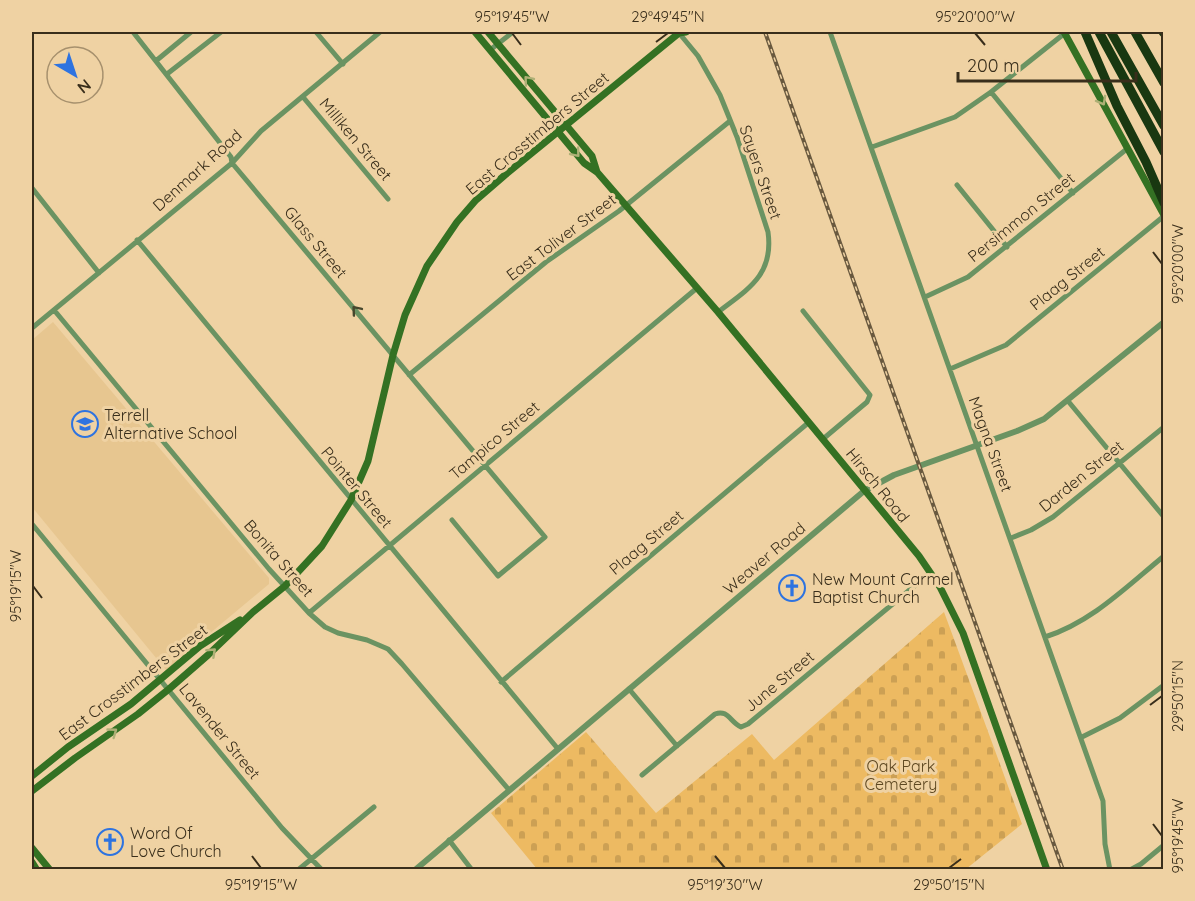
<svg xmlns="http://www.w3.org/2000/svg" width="1195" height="901" font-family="Quicksand,sans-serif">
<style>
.built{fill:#e7c690}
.cemetery{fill:url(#cemetery-stones)}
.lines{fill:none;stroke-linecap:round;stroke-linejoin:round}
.minor{stroke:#6b9362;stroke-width:5}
.tertiary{stroke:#6b9362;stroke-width:6}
.secondary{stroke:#347123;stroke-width:7}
.motorway{stroke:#193811;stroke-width:9}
.rail-casing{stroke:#69593f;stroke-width:4}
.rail{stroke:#efd2a3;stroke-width:1.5;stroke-dasharray:4.5;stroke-linecap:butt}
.oneway{stroke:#aeb076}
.oneway2{stroke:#46472d}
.ticks{fill:none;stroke:#392e1b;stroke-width:2}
.labels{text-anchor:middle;stroke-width:6;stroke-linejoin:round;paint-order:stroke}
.street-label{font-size:16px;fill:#392e1b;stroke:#efd2a3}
.poi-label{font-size:16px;fill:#392e1b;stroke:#efd2a3;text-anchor:start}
.park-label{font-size:16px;fill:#5e4821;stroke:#efd2a3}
.neatline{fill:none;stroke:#392e1b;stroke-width:2}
.ticks-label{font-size:15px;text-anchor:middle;fill:#392e1b}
</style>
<defs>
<pattern id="cemetery-stones" width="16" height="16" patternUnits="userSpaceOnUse" patternTransform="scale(1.5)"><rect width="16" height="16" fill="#edba62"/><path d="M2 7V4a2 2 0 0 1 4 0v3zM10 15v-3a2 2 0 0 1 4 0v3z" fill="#cca054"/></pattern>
</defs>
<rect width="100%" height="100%" fill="#efd2a3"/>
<path class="built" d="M 53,322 L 269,578 L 269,584 L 166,670 L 32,507 L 32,340 Z"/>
<path class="cemetery" d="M 944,612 L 1022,824 L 966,869 L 537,869 L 491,813 L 586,732 L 656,813 L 752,734 L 774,760 Z"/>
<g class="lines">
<path class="minor" d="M 133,32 L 231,157 L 232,163 L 545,537 L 498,576 L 452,520
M 316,32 L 343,64
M 830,32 L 1103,801 L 1105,844 L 1110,870
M 679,33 L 698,56 L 720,95 L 737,137 L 768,232 C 774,275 748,289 718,312
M 490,50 L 513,32
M 157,60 L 191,32
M 167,74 L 221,32
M 991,92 L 1073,193
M 303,97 L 388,199
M 872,147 L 955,117 L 991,92 L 1065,33
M 957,185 L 1007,247
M 32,188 L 99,273
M 137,240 L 558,749
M 925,297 L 968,277 L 1128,148
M 54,310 L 269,569 L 309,613 L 325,627 L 338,633 L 367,640 L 388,649 L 402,664 L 509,790
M 803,311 L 870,395 L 867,402 L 823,439
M 32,328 L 232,163 L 261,131 L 380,32
M 950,369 L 1006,345 L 1164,216
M 409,375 L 546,262 L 619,211 L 730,121
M 1068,401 L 1164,517
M 32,524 L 282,828 L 322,870
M 1011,538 L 1031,530 L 1053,517 L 1164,427
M 309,613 L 697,288
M 1045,637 C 1092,622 1126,587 1164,556
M 501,682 L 808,423
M 629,689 L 677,746
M 1082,737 L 1120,718 L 1164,685
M 642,775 L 715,714 C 728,709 730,722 741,727 L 748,724 L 930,573
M 449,840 L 472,870
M 298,870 L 374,807
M 1130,870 L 1141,864 L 1164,845"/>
<path class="tertiary" d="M 415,870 L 864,491 L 894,475 L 1017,431 L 1044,419 L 1164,322"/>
<path class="secondary" d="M 475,32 L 584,163 L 597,172 L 718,312 L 919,556 L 940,587 L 963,633 L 1047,870
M 488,32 L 592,156 L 597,172
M 1064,32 L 1164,215
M 32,776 L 68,747 L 131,704 L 200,646 L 240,620
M 32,791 L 75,758 L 138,714 L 169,689 L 208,655 L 253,612 L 285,586 L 322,546 L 351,500 L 368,461 L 393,355 L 405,315 L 427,266 L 457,222 L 476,200 L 505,175 L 679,33 L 686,32
M 32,848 L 50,870
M 32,862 L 37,870"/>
<path class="motorway" d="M 1085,32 L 1117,106 L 1146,162 L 1164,203
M 1099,32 L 1164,152
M 1111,32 L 1164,126
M 1135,32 L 1164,83
M 1163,32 L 1164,33"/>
<defs>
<path id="rail" d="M 765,32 L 1063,870"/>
</defs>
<use href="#rail" class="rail-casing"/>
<use href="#rail" class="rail"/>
</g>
<defs><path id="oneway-chevron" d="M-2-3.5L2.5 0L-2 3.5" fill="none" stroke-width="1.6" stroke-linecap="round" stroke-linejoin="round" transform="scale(1.5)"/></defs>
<g class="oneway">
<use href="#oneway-chevron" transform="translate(528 80) rotate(-130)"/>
<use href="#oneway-chevron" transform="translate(1102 101) rotate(61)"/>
<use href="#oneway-chevron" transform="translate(576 153) rotate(50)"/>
<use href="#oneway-chevron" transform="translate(212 652) rotate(-43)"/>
<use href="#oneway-chevron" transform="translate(113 732) rotate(-36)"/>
</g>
<use class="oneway2" href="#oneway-chevron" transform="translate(356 310) rotate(-130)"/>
<path class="ticks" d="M 512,33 L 521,45M 975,33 L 985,45M 656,42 L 668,33M 1153,252 L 1162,264M 33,586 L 42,598M 1150,705 L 1162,696M 1153,824 L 1162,836M 252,856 L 261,868M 715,856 L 725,868M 949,868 L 961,859"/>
<defs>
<symbol id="school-ring" viewBox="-11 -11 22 22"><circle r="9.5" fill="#efd2a3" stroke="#2e73e0" stroke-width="1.5"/><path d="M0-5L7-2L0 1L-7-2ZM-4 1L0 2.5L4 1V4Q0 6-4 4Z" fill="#2e73e0"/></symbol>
<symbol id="church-ring" viewBox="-11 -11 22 22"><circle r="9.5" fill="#efd2a3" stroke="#2e73e0" stroke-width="1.5"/><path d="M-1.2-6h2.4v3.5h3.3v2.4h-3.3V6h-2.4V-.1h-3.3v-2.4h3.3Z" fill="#2e73e0"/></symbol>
</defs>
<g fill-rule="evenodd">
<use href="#school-ring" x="70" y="409" width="30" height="30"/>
<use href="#church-ring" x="777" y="573" width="30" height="30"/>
<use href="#church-ring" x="95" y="827" width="30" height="30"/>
</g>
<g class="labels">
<g class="street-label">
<text transform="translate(537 133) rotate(-40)" y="6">East Crosstimbers Street</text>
<text transform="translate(356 139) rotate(50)" y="6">Milliken Street</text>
<text transform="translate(197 170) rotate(-42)" y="6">Denmark Road</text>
<text transform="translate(761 172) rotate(71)" y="6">Sayers Street</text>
<text transform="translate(1021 217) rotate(-39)" y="6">Persimmon Street</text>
<text transform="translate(561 237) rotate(-37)" y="6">East Toliver Street</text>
<text transform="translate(316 242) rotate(50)" y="6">Glass Street</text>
<text transform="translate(1067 278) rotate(-39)" y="6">Plaag Street</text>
<text transform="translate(494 440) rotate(-40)" y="6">Tampico Street</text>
<text transform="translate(991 444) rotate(70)" y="6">Magna Street</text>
<text transform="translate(1081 476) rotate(-39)" y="6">Darden Street</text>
<text transform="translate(878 485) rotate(51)" y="6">Hirsch Road</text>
<text transform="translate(357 487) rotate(50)" y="6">Pointer Street</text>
<text transform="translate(646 542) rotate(-40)" y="6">Plaag Street</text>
<text transform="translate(279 558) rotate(49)" y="6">Bonita Street</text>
<text transform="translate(764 558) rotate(-40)" y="6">Weaver Road</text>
<text transform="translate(779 681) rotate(-40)" y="6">June Street</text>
<text transform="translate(133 682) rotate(-37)" y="6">East Crosstimbers Street</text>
<text transform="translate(220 731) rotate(51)" y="6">Lavender Street</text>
</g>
<g class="poi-label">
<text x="104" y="421">Terrell<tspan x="104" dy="18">Alternative School</tspan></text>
<text x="812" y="585">New Mount Carmel<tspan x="812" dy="18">Baptist Church</tspan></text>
<text x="130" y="839">Word Of<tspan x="130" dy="18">Love Church</tspan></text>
</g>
<g class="park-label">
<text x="901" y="772">Oak Park<tspan x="901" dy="18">Cemetery</tspan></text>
</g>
</g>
<rect width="1195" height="901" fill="none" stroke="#efd2a3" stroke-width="66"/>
<g transform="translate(75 75) rotate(141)"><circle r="28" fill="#efd2a3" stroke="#a6906d" stroke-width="1.5"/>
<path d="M0-4.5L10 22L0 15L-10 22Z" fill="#2e73e0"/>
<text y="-9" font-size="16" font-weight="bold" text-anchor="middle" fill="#392e1b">N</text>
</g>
<path d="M958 72v9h178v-9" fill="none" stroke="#392e1b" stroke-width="3"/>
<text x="967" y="72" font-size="18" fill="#392e1b" stroke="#efd2a3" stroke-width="4.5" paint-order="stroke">200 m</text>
<rect x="33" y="33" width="1129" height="835" class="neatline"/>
<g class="ticks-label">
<text x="512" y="22">95°19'45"W</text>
<text x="668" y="22">29°49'45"N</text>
<text x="975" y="22">95°20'00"W</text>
<text transform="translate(1178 264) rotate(-90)" y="5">95°20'00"W</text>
<text transform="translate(16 586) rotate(-90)" y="5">95°19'15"W</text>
<text transform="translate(1178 696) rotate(-90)" y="5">29°50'15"N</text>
<text transform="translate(1178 836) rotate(-90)" y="5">95°19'45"W</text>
<text x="261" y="890">95°19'15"W</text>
<text x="725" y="890">95°19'30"W</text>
<text x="949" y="890">29°50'15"N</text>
</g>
</svg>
